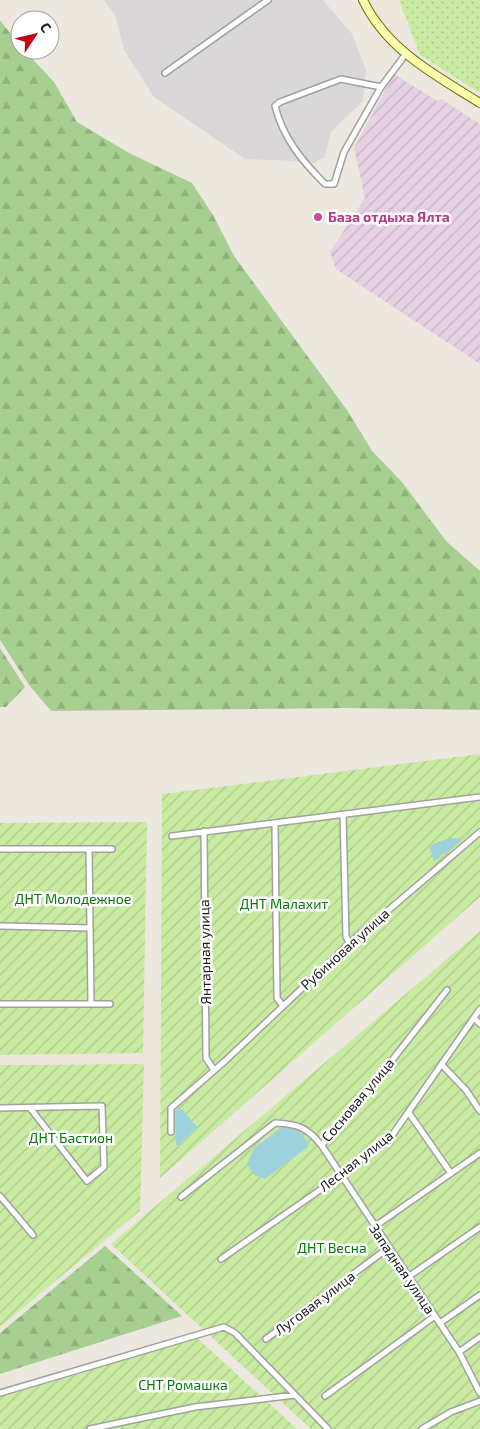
<svg xmlns="http://www.w3.org/2000/svg" width="480" height="1429" font-family="'Exo 2',sans-serif">
<style>
.residential{fill:#d9d7d7}
.industrial{fill:url(#industrial-furrows)}
.grass{fill:url(#grass-dots)}
.forest{fill:url(#forest-firs)}
.garden{fill:url(#garden-furrows)}
.water{fill:#9dd2dd}
.lines{fill:none;stroke-linecap:round;stroke-linejoin:round}
.minor-casing{stroke:#a1a1a1;stroke-width:8}
.secondary-casing{stroke:#6c7300;stroke-width:10}
.minor{stroke:#fff;stroke-width:5}
.secondary{stroke:#fcfcae;stroke-width:8}
.hotel-dot{fill:#d1479c;stroke:#fff;stroke-width:2}
.labels{text-anchor:middle;stroke-width:5;stroke-linejoin:round;paint-order:stroke}
.hotel-label{font-size:14px;font-weight:bold;fill:#b23c85;stroke:#fff;text-anchor:start}
.park-label{font-size:14px;fill:#067b0a;stroke:#fff}
.street-label{font-size:14px;fill:#1a1a1a;stroke:#fff}
</style>
<defs>
<pattern id="industrial-furrows" width="10" height="10" patternUnits="userSpaceOnUse" patternTransform="scale(1.25)"><rect width="10" height="10" fill="#e6d0e3"/><path d="M-1 1l2-2M0 10L10 0M9 11l2-2" fill="none" stroke="#c5b2c2"/></pattern>
<pattern id="grass-dots" width="8" height="8" patternUnits="userSpaceOnUse" patternTransform="scale(1.25)"><rect width="8" height="8" fill="#c9eba1"/><path d="M2 2h.1M6 6h.1" fill="none" stroke="#acc98a" stroke-width="1.8" stroke-linecap="round"/></pattern>
<pattern id="forest-firs" width="22" height="20" patternUnits="userSpaceOnUse" patternTransform="scale(1.25)"><rect width="22" height="20" fill="#a6cf91"/><path d="M5 1l3.5 6h-7zM16 11l3.5 6h-7z" fill="#8eb17c"/></pattern>
<pattern id="garden-furrows" width="10" height="10" patternUnits="userSpaceOnUse" patternTransform="scale(1.25)"><rect width="10" height="10" fill="#c9eba1"/><path d="M-1 1l2-2M0 10L10 0M9 11l2-2" fill="none" stroke="#acc98a"/></pattern>
</defs>
<rect width="100%" height="100%" fill="#ede8df"/>
<path class="residential" d="M 104,0 L 323,0 L 352,34 L 366,70 L 363,101 L 331,132 L 325,157 L 310,165 L 295,161 L 245,159 L 154,97 L 124,50 L 115,15 Z"/>
<path class="industrial" d="M 394,74 L 437,101 L 441,99 L 480,124 L 480,364 L 336,269 L 330,252 L 365,198 L 354,148 Z"/>
<path class="grass" d="M 399,0 L 480,0 L 480,93 L 420,55 Z"/>
<path class="forest" d="M 0,20 L 20,46 L 20,50 L 24,50 L 54,82 L 77,122 L 129,153 L 192,183 L 213,215 L 234,256 L 347,410 L 372,451 L 402,482 L 446,541 L 480,571 L 480,710 L 349,708 L 51,711 L 29,685 L 0,640 Z
M 0,648 L 25,687 L 6,707 L 0,707 Z
M 105,1246 L 182,1316 L 0,1374 L 0,1333 Z"/>
<path class="garden" d="M 480,754 L 480,897 L 160,1178 L 162,794 Z
M 147,822 L 143,1053 L 0,1055 L 0,823 Z
M 480,931 L 480,1429 L 311,1429 L 111,1244 Z
M 144,1064 L 140,1211 L 0,1327 L 0,1065 Z
M 196,1337 L 297,1429 L 0,1429 L 0,1391 Z"/>
<path class="water" d="M 460,838 L 462,840 L 434,861 L 429,846 L 446,839 Z
M 182,1109 L 197,1127 L 179,1145 L 176,1145 L 175,1111 Z
M 283,1126 C 298,1127 303,1133 309,1146 L 265,1179 L 254,1175 L 247,1164 L 254,1148 Z"/>
<g class="lines">
<defs>
<path id="minor" d="M 165,73 L 268,0
M 381,87 L 341,79 L 280,102 L 275,106 C 283,138 302,161 325,184 L 334,184 L 344,152 L 381,87 L 405,55
M 343,814 L 346,937 L 350,943
M 275,824 L 277,998 L 283,1006
M 204,831 L 206,1058 L 214,1070
M 172,836 L 480,797
M 0,849 L 112,849
M 89,849 L 91,1004
M 0,926 L 90,928
M 0,1004 L 110,1004
M 474,1018 L 480,1024
M 442,1065 L 466,1090 L 480,1111
M 0,1108 L 102,1106 L 104,1167 L 87,1181 L 30,1108
M 409,1113 L 450,1172
M 171,1132 L 171,1108 L 225,1061 L 350,943 L 480,832
M 322,1146 L 459,1352 L 480,1393
M 0,1196 L 33,1235
M 181,1197 L 275,1123 C 298,1124 307,1127 322,1146 L 328,1135 L 357,1105 L 447,990
M 374,1227 L 480,1153
M 221,1259 L 340,1176 L 393,1134 L 480,1009
M 408,1277 L 480,1227
M 440,1323 L 480,1295
M 266,1339 L 388,1248
M 459,1352 L 480,1337
M 0,1393 L 224,1327 L 235,1333 L 328,1429
M 325,1396 L 435,1316
M 90,1429 L 195,1407 L 295,1395
M 422,1429 L 451,1412 L 480,1401"/>
<path id="secondary" d="M 363,0 C 387,50 435,75 480,103"/>
</defs>
<use href="#minor" class="minor-casing"/>
<use href="#secondary" class="secondary-casing"/>
<use href="#minor" class="minor"/>
<use href="#secondary" class="secondary"/>
</g>
<circle class="hotel-dot" cx="318" cy="217" r="5"/>
<g class="labels">
<g class="hotel-label">
<text x="328" y="222">База отдыха Ялта</text>
</g>
<g class="park-label">
<text x="73" y="904">ДНТ Молодежное</text>
<text x="284" y="909">ДНТ Малахит</text>
<text x="71" y="1143">ДНТ Бастион</text>
<text x="332" y="1253">ДНТ Весна</text>
<text x="183" y="1390">СНТ Ромашка</text>
</g>
<g class="street-label">
<text transform="translate(345 949) rotate(-42)" y="5">Рубиновая улица</text>
<text transform="translate(205 952) rotate(-91)" y="5">Янтарная улица</text>
<text transform="translate(358 1100) rotate(-50)" y="5">Сосновая улица</text>
<text transform="translate(356 1161) rotate(-38)" y="5">Лесная улица</text>
<text transform="translate(402 1269) rotate(56)" y="5">Западная улица</text>
<text transform="translate(315 1303) rotate(-37)" y="5">Луговая улица</text>
</g>
</g>
<g transform="translate(35 35) rotate(55)"><circle r="24" fill="#ffffff" stroke="#a3a3a3"/>
<path d="M0-4L9 19L0 12L-9 19Z" fill="#c5000a"/>
<text y="-8" font-size="14" font-weight="bold" text-anchor="middle" fill="#1a1a1a">С</text>
</g>
</svg>
